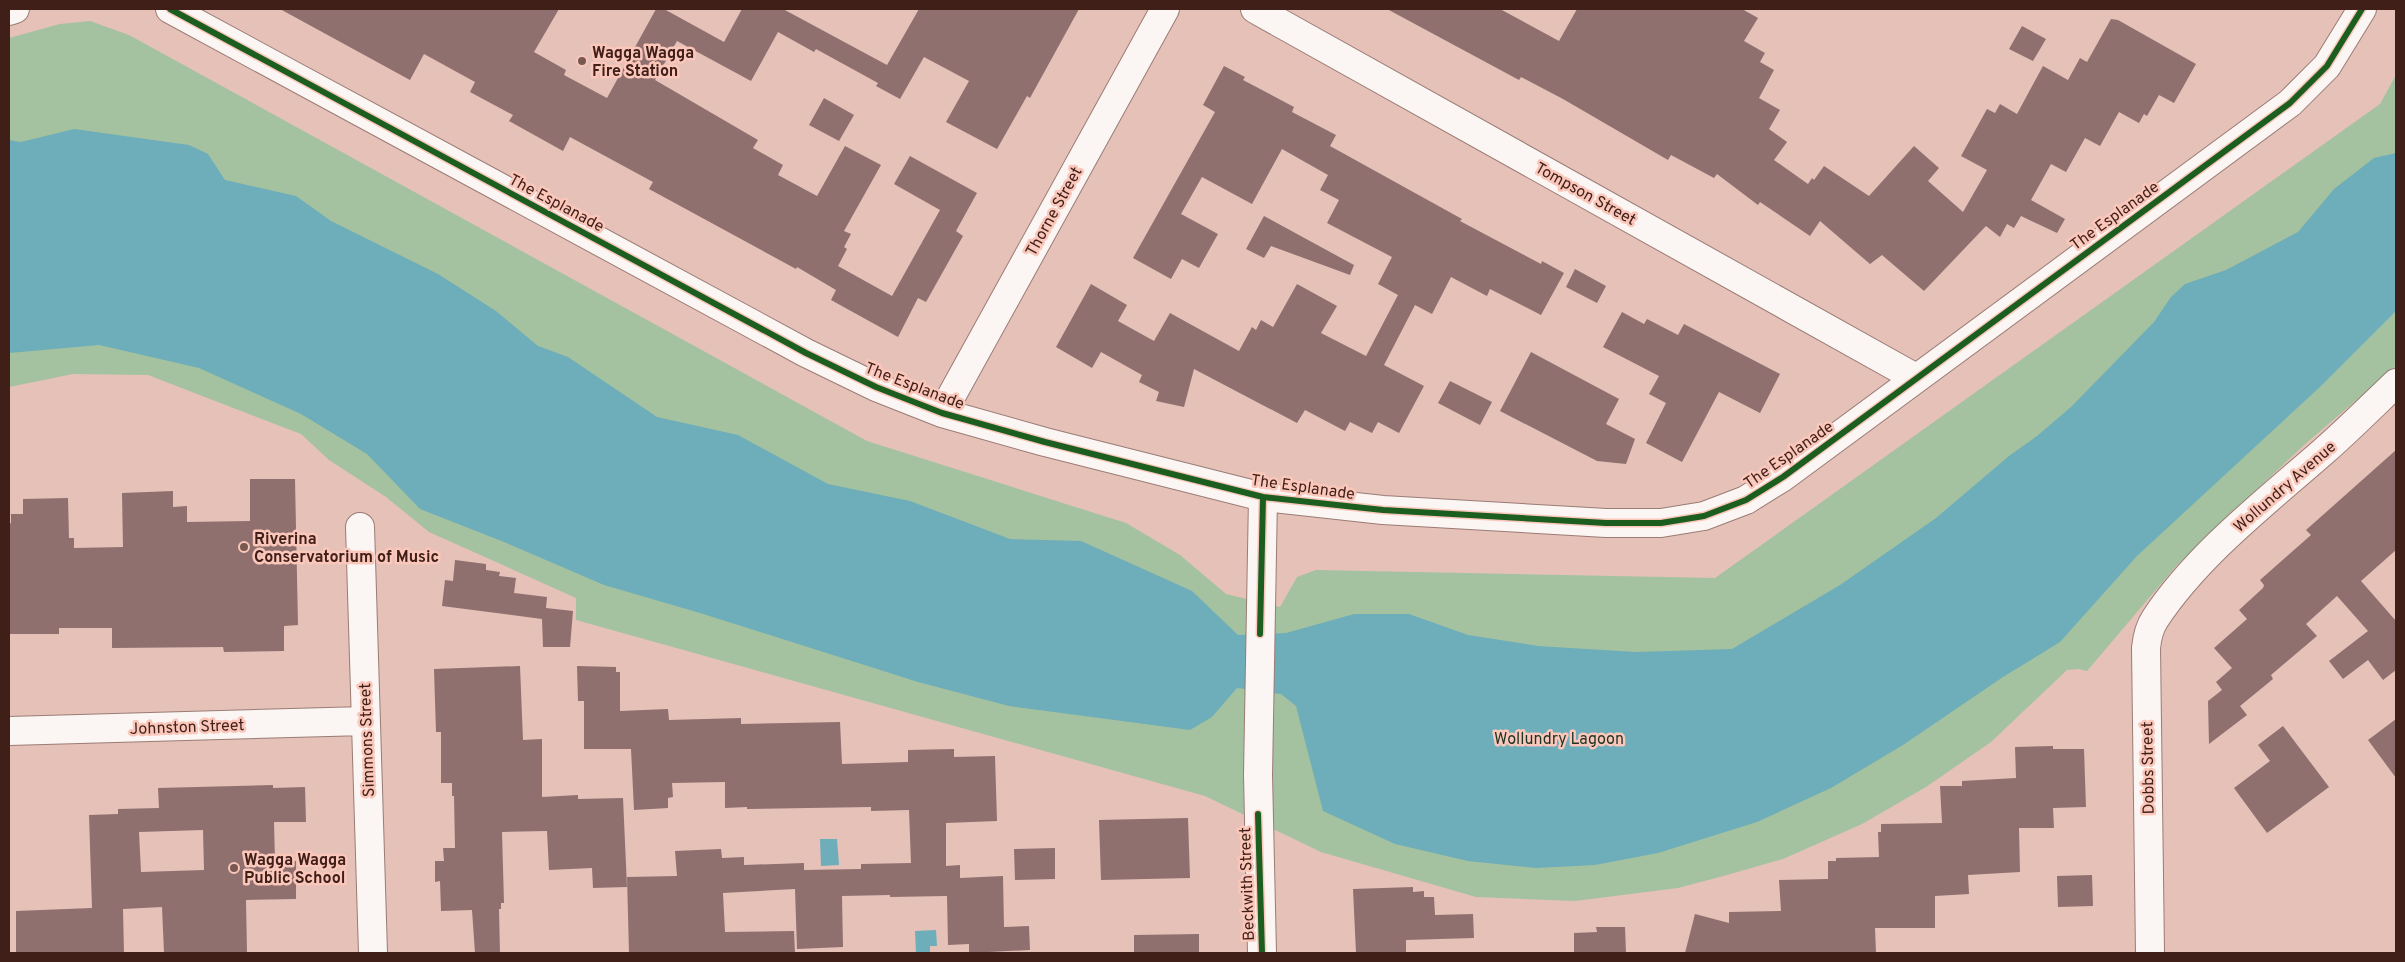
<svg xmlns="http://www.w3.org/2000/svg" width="2405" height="962" font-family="Overpass,sans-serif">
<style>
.green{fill:#a4c29f}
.water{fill:#6eadba}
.building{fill:#8f706f;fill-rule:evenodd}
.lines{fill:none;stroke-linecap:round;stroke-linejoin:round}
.minor-casing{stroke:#9a7c75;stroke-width:30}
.minor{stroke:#fbf6f4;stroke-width:28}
.cycleway-casing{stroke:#fac7ba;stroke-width:9}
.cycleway{stroke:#1b5e20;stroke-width:6}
.poi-dot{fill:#795850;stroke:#fac7ba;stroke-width:2}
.labels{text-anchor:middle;stroke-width:5;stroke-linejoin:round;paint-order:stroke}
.poi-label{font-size:16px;font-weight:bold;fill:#3f1f18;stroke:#fac7ba;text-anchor:start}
.street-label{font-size:16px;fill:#3f1f18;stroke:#fac7ba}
.park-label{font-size:16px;fill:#1d3324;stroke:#fac7ba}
</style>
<rect width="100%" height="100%" fill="#e5c1b8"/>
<path class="green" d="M 90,21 L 129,35 L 867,441 L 1126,523 L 1180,555 L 1226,594 L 1280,607 L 1297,577 L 1316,570 L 1715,578 L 2380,104 L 2396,75 L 2396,366 L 2304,445 L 2177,565 L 2087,671 L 2079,669 L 2067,670 L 1991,742 L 1926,787 L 1862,824 L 1783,859 L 1727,875 L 1678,888 L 1575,901 L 1476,897 L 1321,852 L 1205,796 L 576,620 L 576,598 L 429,532 L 386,497 L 329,460 L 301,434 L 148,375 L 73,374 L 9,387 L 9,38 L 60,24 Z"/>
<path class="water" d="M 74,129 L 189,145 L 208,154 L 225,180 L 296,196 L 331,221 L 438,274 L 496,311 L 538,346 L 568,357 L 657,417 L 738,435 L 828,484 L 910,501 L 1010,539 L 1081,541 L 1192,591 L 1238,635 L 1286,633 L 1354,614 L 1409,614 L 1468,635 L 1538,646 L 1636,652 L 1732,649 L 1840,585 L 1936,518 L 2009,456 L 2037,436 L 2071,407 L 2154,322 L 2171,297 L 2185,284 L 2226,270 L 2298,232 L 2334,189 L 2374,158 L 2396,153 L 2396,311 L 2321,386 L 2137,556 L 2060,642 L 2003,677 L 1903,745 L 1831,788 L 1757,822 L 1658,853 L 1595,865 L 1536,868 L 1468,861 L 1395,844 L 1323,811 L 1296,706 L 1281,694 L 1237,688 L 1212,717 L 1190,730 L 1009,706 L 918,682 L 700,613 L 604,585 L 504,542 L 420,509 L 367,454 L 301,414 L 199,368 L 99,345 L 9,353 L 9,140 L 21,142 Z
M 820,839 L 837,839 L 839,865 L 821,866 Z
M 936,930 L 937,946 L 930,946 L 930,953 L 916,953 L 915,931 Z"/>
<path class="building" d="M 280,9 L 559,9 L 534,52 L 566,70 L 564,75 L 607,98 L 656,9 L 664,9 L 724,42 L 742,9 L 783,9 L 887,65 L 919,9 L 1079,9 L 1030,98 L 1027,96 L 997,149 L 946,122 L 969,81 L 924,57 L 900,99 L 876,86 L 878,83 L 816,49 L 814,52 L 778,32 L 751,81 L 677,41 L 655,80 L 758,140 L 753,148 L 783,165 L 778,175 L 817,196 L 845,146 L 881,165 L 844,231 L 851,234 L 844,247 L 847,249 L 838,266 L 892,296 L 940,210 L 894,184 L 910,156 L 977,193 L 956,231 L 963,236 L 926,302 L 918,298 L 898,337 L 831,300 L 836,290 L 797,267 L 796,269 L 649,189 L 653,182 L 570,137 L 563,151 L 509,121 L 513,115 L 470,92 L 475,82 L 424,54 L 410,80 Z
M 1387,9 L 1500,9 L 1559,41 L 1577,9 L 1742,9 L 1758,18 L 1744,41 L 1765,53 L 1760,62 L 1774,70 L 1759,98 L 1780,110 L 1769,129 L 1787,142 L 1774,160 L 1808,184 L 1812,178 L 1814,180 L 1824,166 L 1869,196 L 1914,146 L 1939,168 L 1928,181 L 1963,212 L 1987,170 L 1961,156 L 1987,109 L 1995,113 L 2000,104 L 2017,114 L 2043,66 L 2068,80 L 2080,58 L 2087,62 L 2111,19 L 2118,20 L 2196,64 L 2174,103 L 2159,95 L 2147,116 L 2144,114 L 2139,123 L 2119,112 L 2100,146 L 2085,138 L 2066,172 L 2051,164 L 2031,200 L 2065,219 L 2057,233 L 2021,216 L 2014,228 L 2007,224 L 2000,237 L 1986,226 L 1924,291 L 1882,255 L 1870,264 L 1820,221 L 1810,236 L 1760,202 L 1758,205 L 1717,174 L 1714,178 L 1671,155 L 1668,160 L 1563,99 L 1521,77 L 1519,80 Z
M 2022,26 L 2046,39 L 2033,61 L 2009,49 Z
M 1224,66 L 1245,77 L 1243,80 L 1294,107 L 1292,112 L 1336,135 L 1330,146 L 1462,219 L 1460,221 L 1541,264 L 1542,261 L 1564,273 L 1541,315 L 1490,289 L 1487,296 L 1451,277 L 1432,314 L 1415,305 L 1384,365 L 1424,386 L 1399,433 L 1378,422 L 1372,433 L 1350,422 L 1345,431 L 1305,410 L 1297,423 L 1194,369 L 1184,407 L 1156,401 L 1159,392 L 1139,382 L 1142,375 L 1101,352 L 1092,368 L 1056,347 L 1091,284 L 1127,305 L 1118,321 L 1154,341 L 1170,313 L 1239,351 L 1252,327 L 1256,330 L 1261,320 L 1273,327 L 1297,284 L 1337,306 L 1321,333 L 1366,356 L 1398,295 L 1378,284 L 1392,257 L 1327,223 L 1339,200 L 1320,190 L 1328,175 L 1282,149 L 1252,204 L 1202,177 L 1181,214 L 1218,234 L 1199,268 L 1182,259 L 1171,279 L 1133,258 L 1215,112 L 1203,105 Z
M 824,98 L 854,115 L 839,141 L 809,125 Z
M 1264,216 L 1354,265 L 1350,275 L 1271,246 L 1264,258 L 1246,249 Z
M 1575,269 L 1606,286 L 1597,303 L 1566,287 Z
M 1622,312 L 1644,324 L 1647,319 L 1678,335 L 1684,324 L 1780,374 L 1760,413 L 1719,392 L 1682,462 L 1646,443 L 1666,403 L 1649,394 L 1659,376 L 1603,347 Z
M 1531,352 L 1619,399 L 1606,424 L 1635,439 L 1626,464 L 1597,461 L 1500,411 Z
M 1450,381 L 1492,402 L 1480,425 L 1438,403 Z
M 2396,450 L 2396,550 L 2361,581 L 2396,621 L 2396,670 L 2383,680 L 2368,660 L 2343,679 L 2329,661 L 2368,631 L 2337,596 L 2306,624 L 2317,636 L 2271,675 L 2273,679 L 2240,706 L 2247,715 L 2209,744 L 2208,701 L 2222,690 L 2216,682 L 2232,668 L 2214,648 L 2247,619 L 2239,610 L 2263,588 L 2264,585 L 2260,580 L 2311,535 L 2306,530 Z
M 250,479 L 295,479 L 298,625 L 284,626 L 284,651 L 224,652 L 223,647 L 112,648 L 112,628 L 59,628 L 59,634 L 9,634 L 9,524 L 11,523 L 11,514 L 23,514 L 23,499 L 68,498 L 69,538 L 74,538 L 74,548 L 123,547 L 122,493 L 173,491 L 173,507 L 187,506 L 187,522 L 250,521 Z
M 455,560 L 486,564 L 486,570 L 500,572 L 499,576 L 516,578 L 514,593 L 547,597 L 546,608 L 573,611 L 570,647 L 543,647 L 542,619 L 442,606 L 445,580 L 453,581 Z
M 520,666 L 523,740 L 542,739 L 542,797 L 578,795 L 578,799 L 623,798 L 627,887 L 593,888 L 592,868 L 549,870 L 547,831 L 502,832 L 504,903 L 501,903 L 501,909 L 499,909 L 500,953 L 475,953 L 472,910 L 441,911 L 440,881 L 435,882 L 435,861 L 444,861 L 443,848 L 455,848 L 454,796 L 452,796 L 452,783 L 441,783 L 441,732 L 436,732 L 434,669 Z
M 577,666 L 616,667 L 616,672 L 620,672 L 620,711 L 668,709 L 669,720 L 741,718 L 741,724 L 840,722 L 842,764 L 908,762 L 908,750 L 954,749 L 954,757 L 995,756 L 997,821 L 946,823 L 946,866 L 960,865 L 960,878 L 1003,876 L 1004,927 L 1029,926 L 1030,950 L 969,953 L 969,944 L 948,945 L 947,896 L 890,897 L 890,895 L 842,896 L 843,947 L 797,949 L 795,889 L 723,893 L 725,932 L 794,931 L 795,953 L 629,953 L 627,877 L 677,876 L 675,851 L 721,849 L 722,858 L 744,857 L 744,865 L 804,863 L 804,870 L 861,869 L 861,864 L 911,863 L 909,810 L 871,811 L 871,807 L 747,809 L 747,807 L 725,808 L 725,782 L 672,783 L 673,797 L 668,798 L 668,808 L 634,810 L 631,749 L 584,749 L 584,701 L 578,701 Z
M 2396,719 L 2396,778 L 2368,740 Z
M 2283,726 L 2329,787 L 2267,833 L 2234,788 L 2270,761 L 2258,745 Z
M 2053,746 L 2053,749 L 2084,749 L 2086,807 L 2053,808 L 2054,828 L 2019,828 L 2020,872 L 1968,875 L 1969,894 L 1935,896 L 1935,928 L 1875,928 L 1876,953 L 1685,953 L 1695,914 L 1729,923 L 1729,912 L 1781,911 L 1779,880 L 1828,879 L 1828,861 L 1836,861 L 1836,858 L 1879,857 L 1878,832 L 1881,832 L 1881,824 L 1942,823 L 1940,786 L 1962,786 L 1962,781 L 2016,778 L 2015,747 Z
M 273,785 L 273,788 L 305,787 L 306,822 L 274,822 L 275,861 L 296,861 L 296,899 L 246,900 L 247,953 L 164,953 L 162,907 L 123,909 L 124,953 L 16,953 L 16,911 L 92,908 L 89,815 L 118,814 L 118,809 L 159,808 L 158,788 ZM 203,830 L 204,870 L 141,872 L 139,832 Z
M 1188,818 L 1190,878 L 1101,880 L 1099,820 Z
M 1055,848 L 1055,879 L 1015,880 L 1014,849 Z
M 2092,875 L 2093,906 L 2058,907 L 2057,876 Z
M 1413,887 L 1413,892 L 1424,891 L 1424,897 L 1434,897 L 1435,915 L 1473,914 L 1474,938 L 1406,940 L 1406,953 L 1356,953 L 1353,889 Z
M 1596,927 L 1625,927 L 1626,953 L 1574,953 L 1574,933 L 1597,932 Z
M 1199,934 L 1199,953 L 1134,953 L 1134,935 Z"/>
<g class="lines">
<defs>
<path id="minor" d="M 170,9 L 806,353 L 876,387 L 942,413 L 1045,442 L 1263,497 L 1383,510 L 1606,523 L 1661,523 L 1704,516 L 1746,500 L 1783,477 L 2290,103 L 2327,66 L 2362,9
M 1255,9 L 1916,378
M 9,11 L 15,9
M 942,413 L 1165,9
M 360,527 L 373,953
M 9,731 L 365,721
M 1262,953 L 1258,775 L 1263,497
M 2150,953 L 2146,648 C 2147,638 2149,628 2155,619 C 2197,555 2267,501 2324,451 C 2349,429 2372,406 2396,383"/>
</defs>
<use href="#minor" class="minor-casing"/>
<use href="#minor" class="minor"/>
<defs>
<path id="cycleway" d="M 170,9 L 806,353 L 876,387 L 942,413 L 1045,442 L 1263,497 L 1383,510 L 1606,523 L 1661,523 L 1704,516 L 1746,500 L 1783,477 L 2290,103 L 2327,66 L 2362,9
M 1260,634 L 1263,497
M 1258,814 L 1262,953"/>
</defs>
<use href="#cycleway" class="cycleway-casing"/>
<use href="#cycleway" class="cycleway"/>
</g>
<g class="poi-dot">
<circle cx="582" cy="61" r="5"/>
<circle cx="244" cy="547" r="5"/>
<circle cx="234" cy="868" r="5"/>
</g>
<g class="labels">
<g class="poi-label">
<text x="592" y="58">Wagga Wagga<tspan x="592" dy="18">Fire Station</tspan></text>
<text x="254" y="544">Riverina<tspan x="254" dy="18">Conservatorium of Music</tspan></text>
<text x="244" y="865">Wagga Wagga<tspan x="244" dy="18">Public School</tspan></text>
</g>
<g class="street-label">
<text transform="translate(1586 193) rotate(29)" y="6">Tompson Street</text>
<text transform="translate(557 202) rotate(28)" y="6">The Esplanade</text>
<text transform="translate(1053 211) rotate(-61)" y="6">Thorne Street</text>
<text transform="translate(2114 215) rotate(-36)" y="6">The Esplanade</text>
<text transform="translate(915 385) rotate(21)" y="6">The Esplanade</text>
<text transform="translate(1788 454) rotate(-35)" y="6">The Esplanade</text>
<text transform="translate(1303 486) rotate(8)" y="6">The Esplanade</text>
<text transform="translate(2284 486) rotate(-41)" y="6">Wollundry Avenue</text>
<text transform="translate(187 726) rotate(-2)" y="6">Johnston Street</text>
<text transform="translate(366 740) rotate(-92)" y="6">Simmons Street</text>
<text transform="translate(2147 768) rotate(-91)" y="6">Dobbs Street</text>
<text transform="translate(1246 884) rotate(-92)" y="6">Beckwith Street</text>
</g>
<g class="park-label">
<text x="1559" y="744">Wollundry Lagoon</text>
</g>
</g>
<rect width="2405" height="962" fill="none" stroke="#3f1f18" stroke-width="20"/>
</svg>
